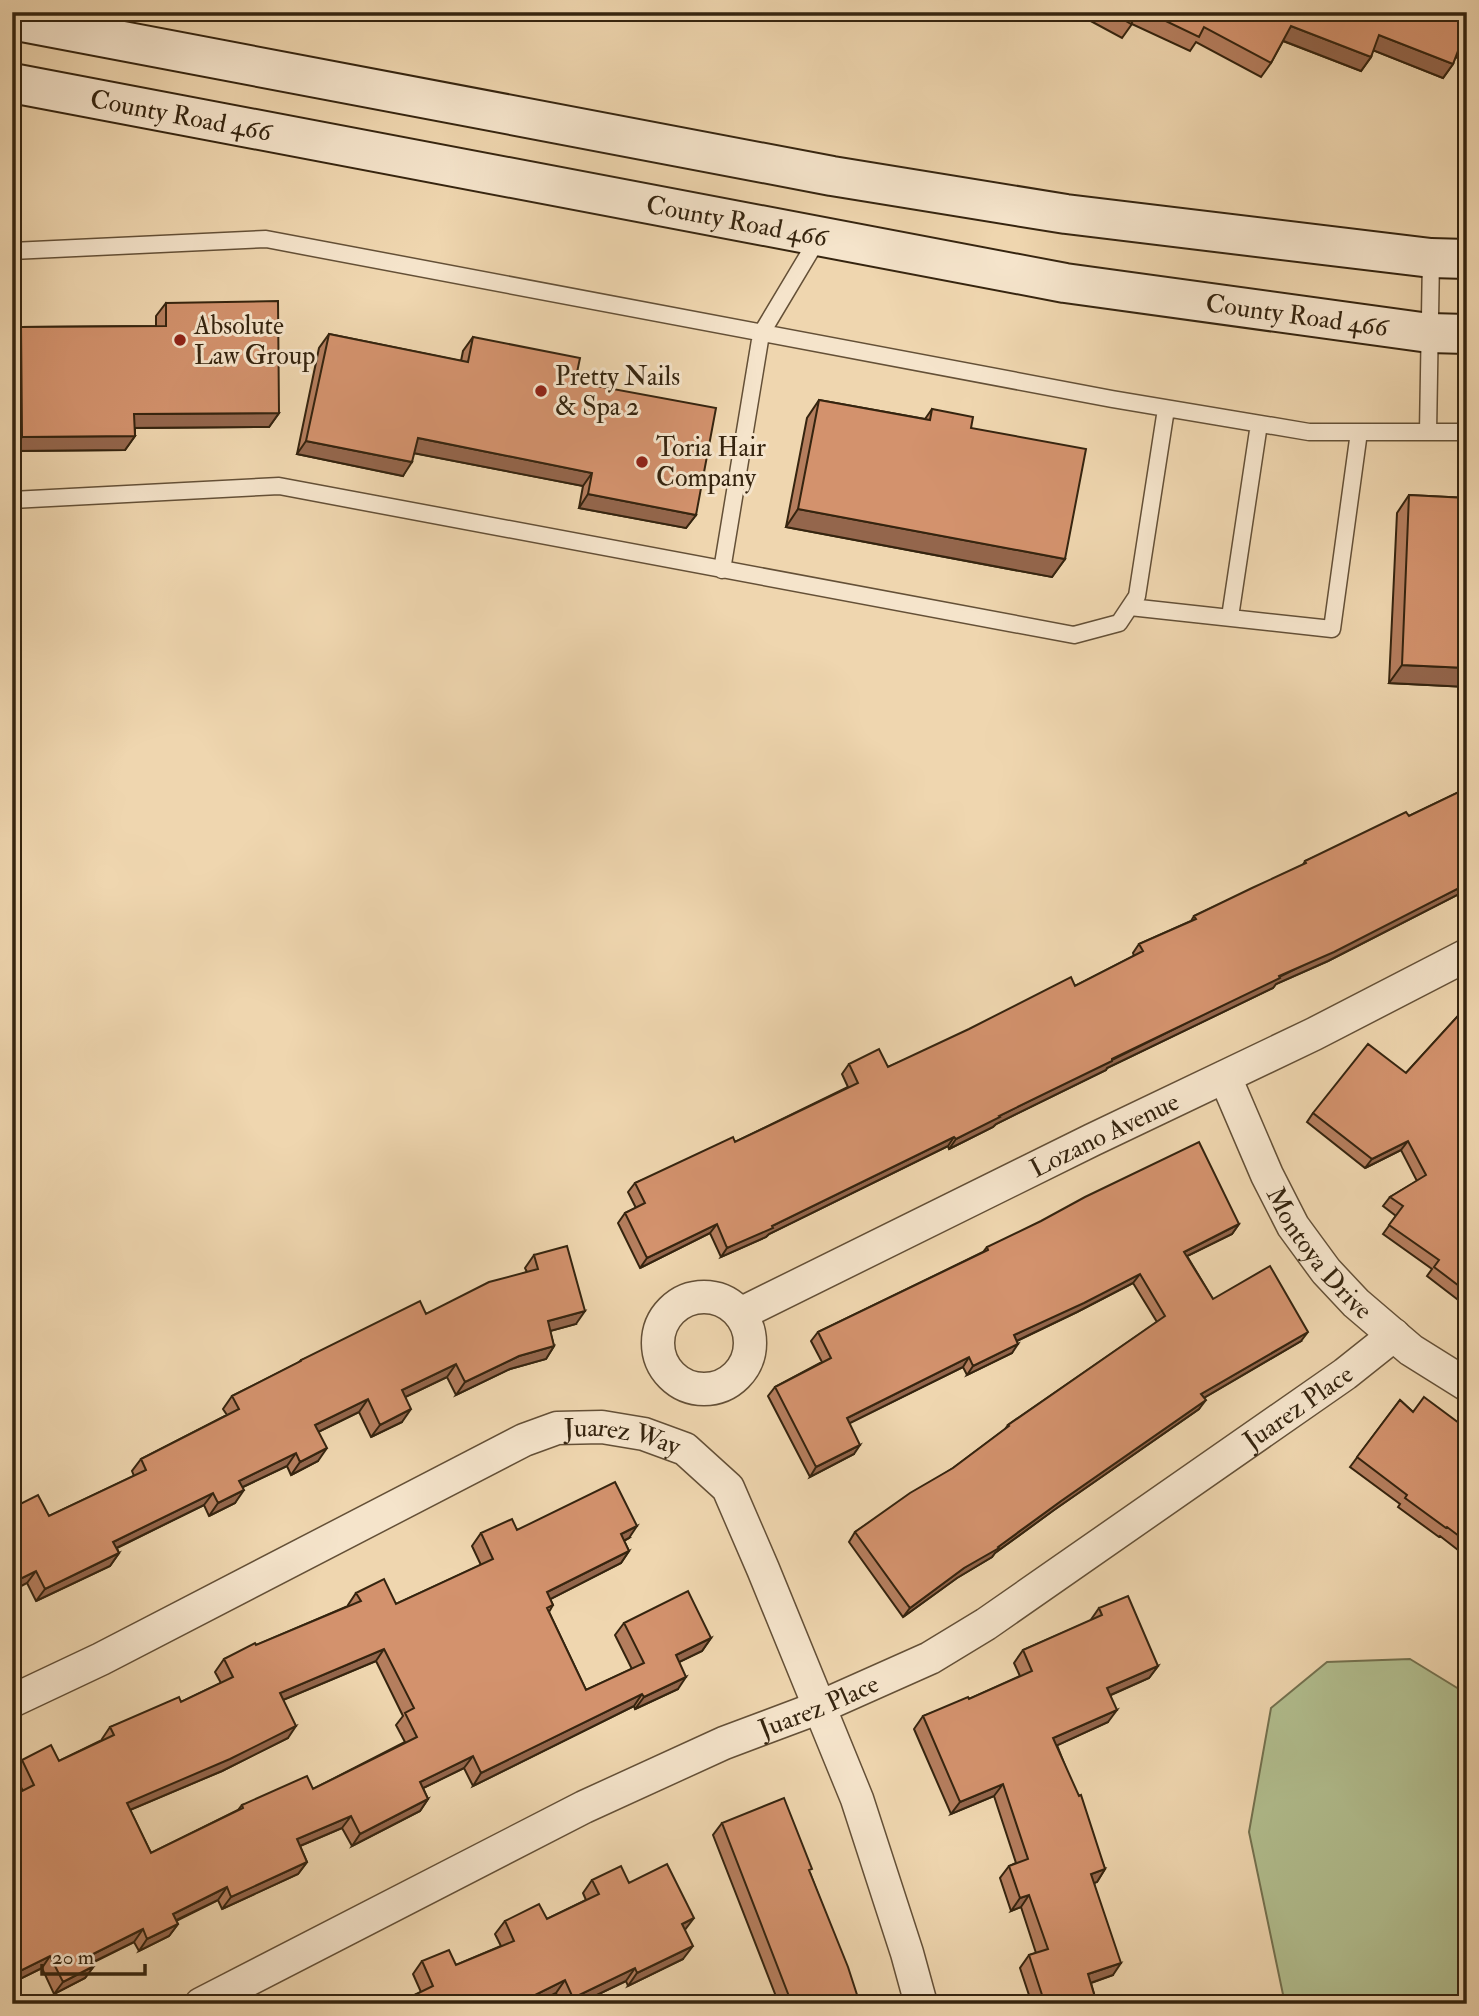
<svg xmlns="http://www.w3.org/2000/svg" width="1479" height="2016" font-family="'IM FELL Double Pica',serif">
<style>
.green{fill:#b2bf90;stroke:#747250;stroke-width:2}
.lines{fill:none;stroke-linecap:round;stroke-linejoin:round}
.service-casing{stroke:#645037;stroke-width:19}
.minor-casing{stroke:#645037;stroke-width:35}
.secondary-casing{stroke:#35240f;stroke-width:42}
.service{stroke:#f5e4cb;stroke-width:16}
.minor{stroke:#f5e4cb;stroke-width:32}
.secondary{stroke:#f5e4cb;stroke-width:38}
.wall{fill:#b57e5e;stroke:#35240f;stroke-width:2;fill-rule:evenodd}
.shaded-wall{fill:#94664c;stroke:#35240f;stroke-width:2}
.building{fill:#d3926d;stroke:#35240f;stroke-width:2;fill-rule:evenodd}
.poi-dot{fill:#8f2418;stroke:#f5e4cb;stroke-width:2.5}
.labels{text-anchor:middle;stroke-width:6;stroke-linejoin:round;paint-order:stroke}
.street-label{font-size:26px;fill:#35240f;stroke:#f5e4cb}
.poi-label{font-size:26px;fill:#35240f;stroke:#f5e4cb;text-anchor:start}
</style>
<rect width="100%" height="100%" fill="#efd6af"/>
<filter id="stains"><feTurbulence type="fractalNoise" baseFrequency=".00286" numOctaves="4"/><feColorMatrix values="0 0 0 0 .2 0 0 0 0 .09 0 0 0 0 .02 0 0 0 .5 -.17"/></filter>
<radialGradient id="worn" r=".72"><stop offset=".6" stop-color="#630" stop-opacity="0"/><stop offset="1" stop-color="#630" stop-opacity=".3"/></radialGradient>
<path class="green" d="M 1410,1659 L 1467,1694 L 1467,2004 L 1285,2004 L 1249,1832 L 1271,1708 L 1327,1662 Z"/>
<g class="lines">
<defs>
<path id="service" d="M 12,251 L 266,239 L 1112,399 L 1309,432 L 1467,432
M 1428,432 L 1431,258
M 12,500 L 279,486 L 1074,635 L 1119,623 L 1137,596 L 1166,409
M 722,570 L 761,334 L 819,237
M 1130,607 L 1332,629 L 1359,432
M 1230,617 L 1259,424"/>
<g id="minor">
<path id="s1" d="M 1225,1077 L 1267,1175 L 1293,1226 L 1326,1271 L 1356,1303 L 1411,1350 L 1467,1385"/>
<circle cx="704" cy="1343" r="46"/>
<path id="s2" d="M 740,1314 L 1092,1140 L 1314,1034 L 1467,955"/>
<path id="s3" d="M 12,1701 L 101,1659 L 524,1440 L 557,1428 L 602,1427 L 644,1434 L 685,1449 L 728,1488 L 763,1569 L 857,1799 L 907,1953 L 921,2004"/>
<path id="s4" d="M 201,2004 L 584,1807 L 724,1743 L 820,1707 L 930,1658 L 986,1624 L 1345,1374 L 1394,1335"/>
</g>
<g id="secondary">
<path d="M 12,20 L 832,176 L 1066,214 L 1431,258 L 1467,259"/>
<path id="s5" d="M 12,83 L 1065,283 L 1429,333 L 1467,334"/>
</g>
</defs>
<use href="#service" class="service-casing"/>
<use href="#minor" class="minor-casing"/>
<use href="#secondary" class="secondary-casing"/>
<use href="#service" class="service"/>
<use href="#minor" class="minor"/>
<use href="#secondary" class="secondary"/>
</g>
<path class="wall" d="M 875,12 L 886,12 L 883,16 Z
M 1034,12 L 1049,12 L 1045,18 Z
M 1074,12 L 1467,12 L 1455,58 L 1453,64 L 1443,78 L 1373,50 L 1371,57 L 1361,71 L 1283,41 L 1271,63 L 1261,77 L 1196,42 L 1190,51 L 1132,24 L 1122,38 Z
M 166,303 L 279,413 L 269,427 L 135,428 L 135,436 L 125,450 L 12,451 L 12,340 L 21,327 L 156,326 L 156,316 Z
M 329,334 L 461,361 L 463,351 L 473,337 L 575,382 L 696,515 L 686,528 L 579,508 L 583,486 L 414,453 L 403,476 L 297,454 L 319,348 Z
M 819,400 L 925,419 L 932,409 L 971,428 L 1065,559 L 1052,577 L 786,527 L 807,418 Z
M 1409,495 L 1467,498 L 1467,687 L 1389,683 L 1397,513 Z
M 1467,788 L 1467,890 L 1328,961 L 1276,984 L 1273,988 L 1107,1068 L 1106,1070 L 996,1124 L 993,1127 L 949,1149 L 948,1146 L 769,1234 L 766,1237 L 721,1257 L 710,1233 L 640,1268 L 618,1223 L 625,1213 L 636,1208 L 628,1192 L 635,1183 L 735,1142 L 848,1087 L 842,1074 L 849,1064 L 888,1067 L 1075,986 L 1134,956 L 1133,953 L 1139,944 L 1191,921 L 1194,916 L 1303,865 L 1305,861 L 1409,816 Z
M 1467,1006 L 1467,1305 L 1466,1306 L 1427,1276 L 1432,1269 L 1383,1234 L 1396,1216 L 1383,1206 L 1390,1197 L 1417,1181 L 1401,1150 L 1365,1168 L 1307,1122 L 1313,1113 L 1406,1073 Z
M 1239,1224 L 1232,1234 L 1187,1256 L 1213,1299 L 1301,1341 L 1204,1398 L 1199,1409 L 1054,1510 L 995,1553 L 992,1557 L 957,1578 L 903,1617 L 849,1542 L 855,1532 L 953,1468 L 1005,1429 L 1008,1425 L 1157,1322 L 1133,1283 L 1077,1312 L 1017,1341 L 1012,1353 L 967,1375 L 963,1367 L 849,1423 L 854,1454 L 810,1477 L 768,1396 L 775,1387 L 822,1362 L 811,1341 L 818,1332 L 983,1252 L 987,1247 Z
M 534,1255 L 576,1324 L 550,1331 L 554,1346 L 546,1359 L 510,1369 L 456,1395 L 447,1377 L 405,1397 L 402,1422 L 371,1437 L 359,1412 L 318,1432 L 318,1461 L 291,1475 L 287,1466 L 243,1487 L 235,1503 L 209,1516 L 204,1505 L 117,1548 L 119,1553 L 110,1566 L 36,1601 L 27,1583 L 49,1516 L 134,1476 L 132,1471 L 141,1459 L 227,1415 L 223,1409 L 232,1396 L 298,1363 L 301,1360 L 426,1314 L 527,1272 L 525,1268 Z
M 1400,1400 L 1413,1412 L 1467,1429 L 1467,1557 L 1440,1536 L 1439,1537 L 1398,1507 L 1400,1504 L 1350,1467 Z
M 517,1530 L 629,1538 L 624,1541 L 629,1551 L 621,1563 L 550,1599 L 553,1605 L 549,1612 L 586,1690 L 632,1669 L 615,1635 L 624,1623 L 711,1638 L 702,1651 L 679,1662 L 678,1689 L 635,1709 L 634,1706 L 473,1786 L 464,1768 L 423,1788 L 428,1799 L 420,1811 L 352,1846 L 342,1828 L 300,1846 L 307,1862 L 298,1874 L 222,1909 L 218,1900 L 176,1921 L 178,1924 L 169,1936 L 139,1951 L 134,1942 L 92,1963 L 94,1966 L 85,1978 L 54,1994 L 42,1968 L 12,1983 L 12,1796 L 23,1791 L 13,1772 L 22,1760 L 59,1761 L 102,1740 L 102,1739 L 110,1727 L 181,1702 L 221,1683 L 215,1672 L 224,1659 L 348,1606 L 348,1605 L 356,1593 L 396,1604 L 481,1565 L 472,1546 L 481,1533 ZM 376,1661 L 403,1716 L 396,1725 L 405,1742 L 313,1789 L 242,1805 L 238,1810 L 151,1853 L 130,1810 L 222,1771 L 288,1738 L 283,1700 Z
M 1099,1608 L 1158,1666 L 1149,1678 L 1111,1695 L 1108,1722 L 1057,1745 L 1105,1869 L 1097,1882 L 1094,1883 L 1113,1975 L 1091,1983 L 1097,2004 L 1032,2004 L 1020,1968 L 1029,1955 L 1036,1953 L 1021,1907 L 1011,1911 L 1000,1878 L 1009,1866 L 1016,1863 L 994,1796 L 951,1814 L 914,1729 L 923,1716 L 969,1699 L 1020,1676 L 1014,1663 L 1023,1650 L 1090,1621 Z
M 722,1823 L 810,1873 L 860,2004 L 779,2004 L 713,1835 Z
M 592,1880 L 629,1883 L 685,1930 L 683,1959 L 628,1986 L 626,1981 L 578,2004 L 561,2004 L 556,1993 L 534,2004 L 396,2004 L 421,1992 L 413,1974 L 422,1961 L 456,1965 L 501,1946 L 495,1934 L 505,1921 L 547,1919 L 586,1900 L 583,1893 Z"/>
<path class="shaded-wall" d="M 1291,26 L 1371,57 L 1361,71 L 1281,40 Z
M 1379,35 L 1453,64 L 1443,78 L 1370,49 Z
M 1461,43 L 1467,44 L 1467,61 L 1451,56 Z
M 279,413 L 269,427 L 125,428 L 134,414 Z
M 135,436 L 125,450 L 12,451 L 22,437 Z
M 418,438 L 592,473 L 583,486 L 408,452 Z
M 306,441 L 412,462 L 403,476 L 297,454 Z
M 588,494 L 696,515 L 686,528 L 579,508 Z
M 798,509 L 1065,559 L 1052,577 L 786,527 Z
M 1402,665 L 1467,668 L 1467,687 L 1389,683 Z
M 1467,884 L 1467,890 L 1328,961 L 1276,984 L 1273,988 L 1107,1068 L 1106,1070 L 996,1124 L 993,1127 L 949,1149 L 956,1139 L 999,1116 Z
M 954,1137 L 948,1146 L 769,1234 L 766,1237 L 721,1257 L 727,1248 Z
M 1408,1141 L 1401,1150 L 1365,1168 L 1372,1159 Z
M 717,1224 L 710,1233 L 640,1268 L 647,1258 Z
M 1239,1224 L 1232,1234 L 1177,1261 L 1184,1252 Z
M 1140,1274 L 1133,1283 L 1077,1312 L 1008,1345 L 1014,1335 Z
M 585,1311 L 576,1324 L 539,1334 L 548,1321 Z
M 1308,1332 L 1301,1341 L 1195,1403 L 1201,1394 Z
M 1018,1344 L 1012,1353 L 967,1375 L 973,1366 Z
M 554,1346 L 546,1359 L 510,1369 L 456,1395 L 465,1382 L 519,1356 Z
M 969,1357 L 963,1367 L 840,1428 L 847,1418 Z
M 456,1364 L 447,1377 L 393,1403 L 402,1390 Z
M 368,1399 L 359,1412 L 306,1438 L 315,1425 Z
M 1206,1400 L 1199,1409 L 1054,1510 L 995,1553 L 992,1557 L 957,1578 L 903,1617 L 910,1608 L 964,1568 L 998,1547 L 1061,1501 Z
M 411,1409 L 402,1422 L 371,1437 L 380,1425 Z
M 860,1445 L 854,1454 L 810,1477 L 816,1467 Z
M 327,1448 L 318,1461 L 291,1475 L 300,1462 Z
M 296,1453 L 287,1466 L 230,1493 L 239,1481 Z
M 244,1490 L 235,1503 L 209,1516 L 218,1503 Z
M 213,1493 L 204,1505 L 104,1554 L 113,1542 Z
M 637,1526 L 629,1538 L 612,1547 L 621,1534 Z
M 629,1551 L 621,1563 L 539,1605 L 547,1592 Z
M 119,1553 L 110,1566 L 36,1601 L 45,1589 Z
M 36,1571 L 27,1583 L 12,1591 L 12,1583 Z
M 711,1638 L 702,1651 L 667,1668 L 676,1655 Z
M 384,1649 L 376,1661 L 271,1705 L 280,1693 Z
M 1158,1666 L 1149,1678 L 1099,1700 L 1107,1688 Z
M 686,1677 L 678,1689 L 635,1709 L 644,1697 Z
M 642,1694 L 634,1706 L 473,1786 L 481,1773 Z
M 1117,1710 L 1108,1722 L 1045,1751 L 1053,1738 Z
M 296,1726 L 288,1738 L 222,1771 L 118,1815 L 127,1803 Z
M 473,1756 L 464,1768 L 411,1794 L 420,1782 Z
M 1003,1784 L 994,1796 L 951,1814 L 960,1802 Z
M 428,1799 L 420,1811 L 352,1846 L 360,1834 Z
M 351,1816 L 342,1828 L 288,1851 L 297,1839 Z
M 307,1862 L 298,1874 L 222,1909 L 231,1897 Z
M 1105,1869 L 1097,1882 L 1083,1887 L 1091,1874 Z
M 227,1887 L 218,1900 L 164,1926 L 173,1914 Z
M 1029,1895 L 1021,1907 L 1011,1911 L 1020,1898 Z
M 694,1918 L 684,1931 L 682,1924 Z
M 178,1924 L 169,1936 L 139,1951 L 147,1939 Z
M 143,1929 L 134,1942 L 81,1968 L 89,1956 Z
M 693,1946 L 683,1959 L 628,1986 L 637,1973 Z
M 50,1956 L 42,1968 L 12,1983 L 12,1975 Z
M 1121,1963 L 1113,1975 L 1079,1987 L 1088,1974 Z
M 94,1966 L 85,1978 L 54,1994 L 63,1982 Z
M 635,1968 L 626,1981 L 578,2004 L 569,2004 L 573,1998 Z
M 565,1980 L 556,1993 L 534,2004 L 517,2004 Z"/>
<path class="building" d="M 1110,12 L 1138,12 L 1131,24 Z
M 1147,12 L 1467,12 L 1467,44 L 1461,43 L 1453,64 L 1379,35 L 1371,57 L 1291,26 L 1271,63 L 1204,27 L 1199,37 Z
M 278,301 L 279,413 L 134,414 L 135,436 L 22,437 L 21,327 L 166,326 L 166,303 Z
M 329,334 L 468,362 L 473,337 L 580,358 L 575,382 L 716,408 L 696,515 L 588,494 L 592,473 L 418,438 L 412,462 L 306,441 Z
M 819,400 L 930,420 L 932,409 L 973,417 L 971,428 L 1086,449 L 1065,559 L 798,509 Z
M 1409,495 L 1467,498 L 1467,668 L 1402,665 Z
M 1467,788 L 1467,884 L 1334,952 L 1279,976 L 1280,978 L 1112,1059 L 1112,1061 L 999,1116 L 1000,1117 L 956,1139 L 954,1137 L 772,1226 L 773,1228 L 727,1248 L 717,1224 L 647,1258 L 625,1213 L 645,1203 L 635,1183 L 733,1137 L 735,1142 L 858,1083 L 849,1064 L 879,1049 L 888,1067 L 969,1029 L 1071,977 L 1075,986 L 1143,951 L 1139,944 L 1196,919 L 1194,916 L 1252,888 L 1306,863 L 1305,861 L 1406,812 L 1409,816 Z
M 1467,1006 L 1467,1292 L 1434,1267 L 1439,1260 L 1389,1225 L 1403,1206 L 1390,1197 L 1426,1175 L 1408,1141 L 1372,1159 L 1313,1113 L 1368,1044 L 1406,1073 Z
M 1199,1142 L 1239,1224 L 1184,1252 L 1213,1299 L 1270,1266 L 1308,1332 L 1201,1394 L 1206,1400 L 1061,1501 L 998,1547 L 999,1548 L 964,1568 L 910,1608 L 855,1532 L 910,1493 L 953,1468 L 1009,1426 L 1008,1425 L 1165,1316 L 1140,1274 L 1084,1303 L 1014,1335 L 1018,1344 L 973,1366 L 969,1357 L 847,1418 L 860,1445 L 816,1467 L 775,1387 L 831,1358 L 818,1332 L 988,1250 L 987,1247 L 1041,1221 L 1085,1197 Z
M 567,1246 L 585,1311 L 548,1321 L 554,1346 L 519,1356 L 465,1382 L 456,1364 L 402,1390 L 411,1409 L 380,1425 L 368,1399 L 315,1425 L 327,1448 L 300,1462 L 296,1453 L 239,1481 L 244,1490 L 218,1503 L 213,1493 L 113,1542 L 119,1553 L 45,1589 L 36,1571 L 12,1583 L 12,1508 L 38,1495 L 49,1516 L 146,1470 L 141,1459 L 239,1409 L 232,1396 L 301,1361 L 301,1360 L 420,1301 L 426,1314 L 489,1282 L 538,1269 L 534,1255 Z
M 1424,1397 L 1467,1429 L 1467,1542 L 1447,1527 L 1446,1528 L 1405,1498 L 1407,1495 L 1357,1457 L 1400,1400 L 1413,1412 Z
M 615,1482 L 637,1526 L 621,1534 L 629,1551 L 547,1592 L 553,1605 L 547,1608 L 586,1690 L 644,1663 L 624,1623 L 688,1591 L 711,1638 L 676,1655 L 686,1677 L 644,1697 L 642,1694 L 481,1773 L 473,1756 L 420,1782 L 428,1799 L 360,1834 L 351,1816 L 297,1839 L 307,1862 L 231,1897 L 227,1887 L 173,1914 L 178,1924 L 147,1939 L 143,1929 L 89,1956 L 94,1966 L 63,1982 L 50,1956 L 12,1975 L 12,1796 L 34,1785 L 22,1760 L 51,1745 L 59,1761 L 114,1735 L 110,1727 L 179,1697 L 181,1702 L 233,1677 L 224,1659 L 255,1643 L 256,1645 L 361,1601 L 356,1593 L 384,1579 L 396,1604 L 493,1559 L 481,1533 L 512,1519 L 517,1530 ZM 384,1649 L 414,1708 L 405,1713 L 417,1737 L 313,1789 L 307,1776 L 242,1805 L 243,1808 L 151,1853 L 127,1803 L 230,1759 L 296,1726 L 280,1693 Z
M 1128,1596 L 1158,1666 L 1107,1688 L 1117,1710 L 1053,1738 L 1079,1796 L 1081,1795 L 1105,1869 L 1091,1874 L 1121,1963 L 1088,1974 L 1097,2004 L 1045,2004 L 1029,1955 L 1048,1949 L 1029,1895 L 1020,1898 L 1009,1866 L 1028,1859 L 1003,1784 L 960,1802 L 923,1716 L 968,1697 L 969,1699 L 1032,1671 L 1023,1650 L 1102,1615 L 1099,1608 Z
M 784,1798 L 812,1869 L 809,1870 L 848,1967 L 860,2004 L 792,2004 L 722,1823 Z
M 667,1864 L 694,1918 L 682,1924 L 693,1946 L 637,1973 L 635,1968 L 573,1998 L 565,1980 L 517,2004 L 396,2004 L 433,1986 L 422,1961 L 449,1950 L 456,1965 L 514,1941 L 505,1921 L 539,1904 L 547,1919 L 599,1894 L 592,1880 L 621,1866 L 629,1883 Z"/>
<g class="poi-dot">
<circle cx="180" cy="340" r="7"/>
<circle cx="541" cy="391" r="7"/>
<circle cx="642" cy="462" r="7"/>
</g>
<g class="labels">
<g class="street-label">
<text dy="9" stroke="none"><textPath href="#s5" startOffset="172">County Road 466</textPath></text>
<text dy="9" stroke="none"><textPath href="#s5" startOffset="738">County Road 466</textPath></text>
<text dy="9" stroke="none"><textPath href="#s5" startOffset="1306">County Road 466</textPath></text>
<text dy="9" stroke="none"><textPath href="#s2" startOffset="406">Lozano Avenue</textPath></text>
<text dy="9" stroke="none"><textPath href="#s1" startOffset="201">Montoya Drive</textPath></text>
<text dy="9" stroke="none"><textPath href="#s4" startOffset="1253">Juarez Place</textPath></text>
<text dy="9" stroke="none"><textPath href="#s3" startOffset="676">Juarez Way</textPath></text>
<text dy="9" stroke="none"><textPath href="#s4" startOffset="686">Juarez Place</textPath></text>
</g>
<g class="poi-label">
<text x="194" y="334">Absolute<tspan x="194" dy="30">Law Group</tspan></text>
<text x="555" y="385">Pretty Nails<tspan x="555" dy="30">&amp; Spa 2</tspan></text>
<text x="656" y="456">Toria Hair<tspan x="656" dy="30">Company</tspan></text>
</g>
</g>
<rect width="1479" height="2016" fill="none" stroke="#efd6af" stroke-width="42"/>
<rect x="14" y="14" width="1451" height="1988" fill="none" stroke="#35240f" stroke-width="3.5"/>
<rect x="21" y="21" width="1437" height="1974" fill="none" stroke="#35240f" stroke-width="2"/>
<path d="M42 1964v10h103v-10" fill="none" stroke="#35240f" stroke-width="3.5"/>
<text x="52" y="1964" font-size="21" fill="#35240f" stroke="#f5e4cb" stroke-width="5" paint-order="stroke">20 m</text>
<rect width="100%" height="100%" filter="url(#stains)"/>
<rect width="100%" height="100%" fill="url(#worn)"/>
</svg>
